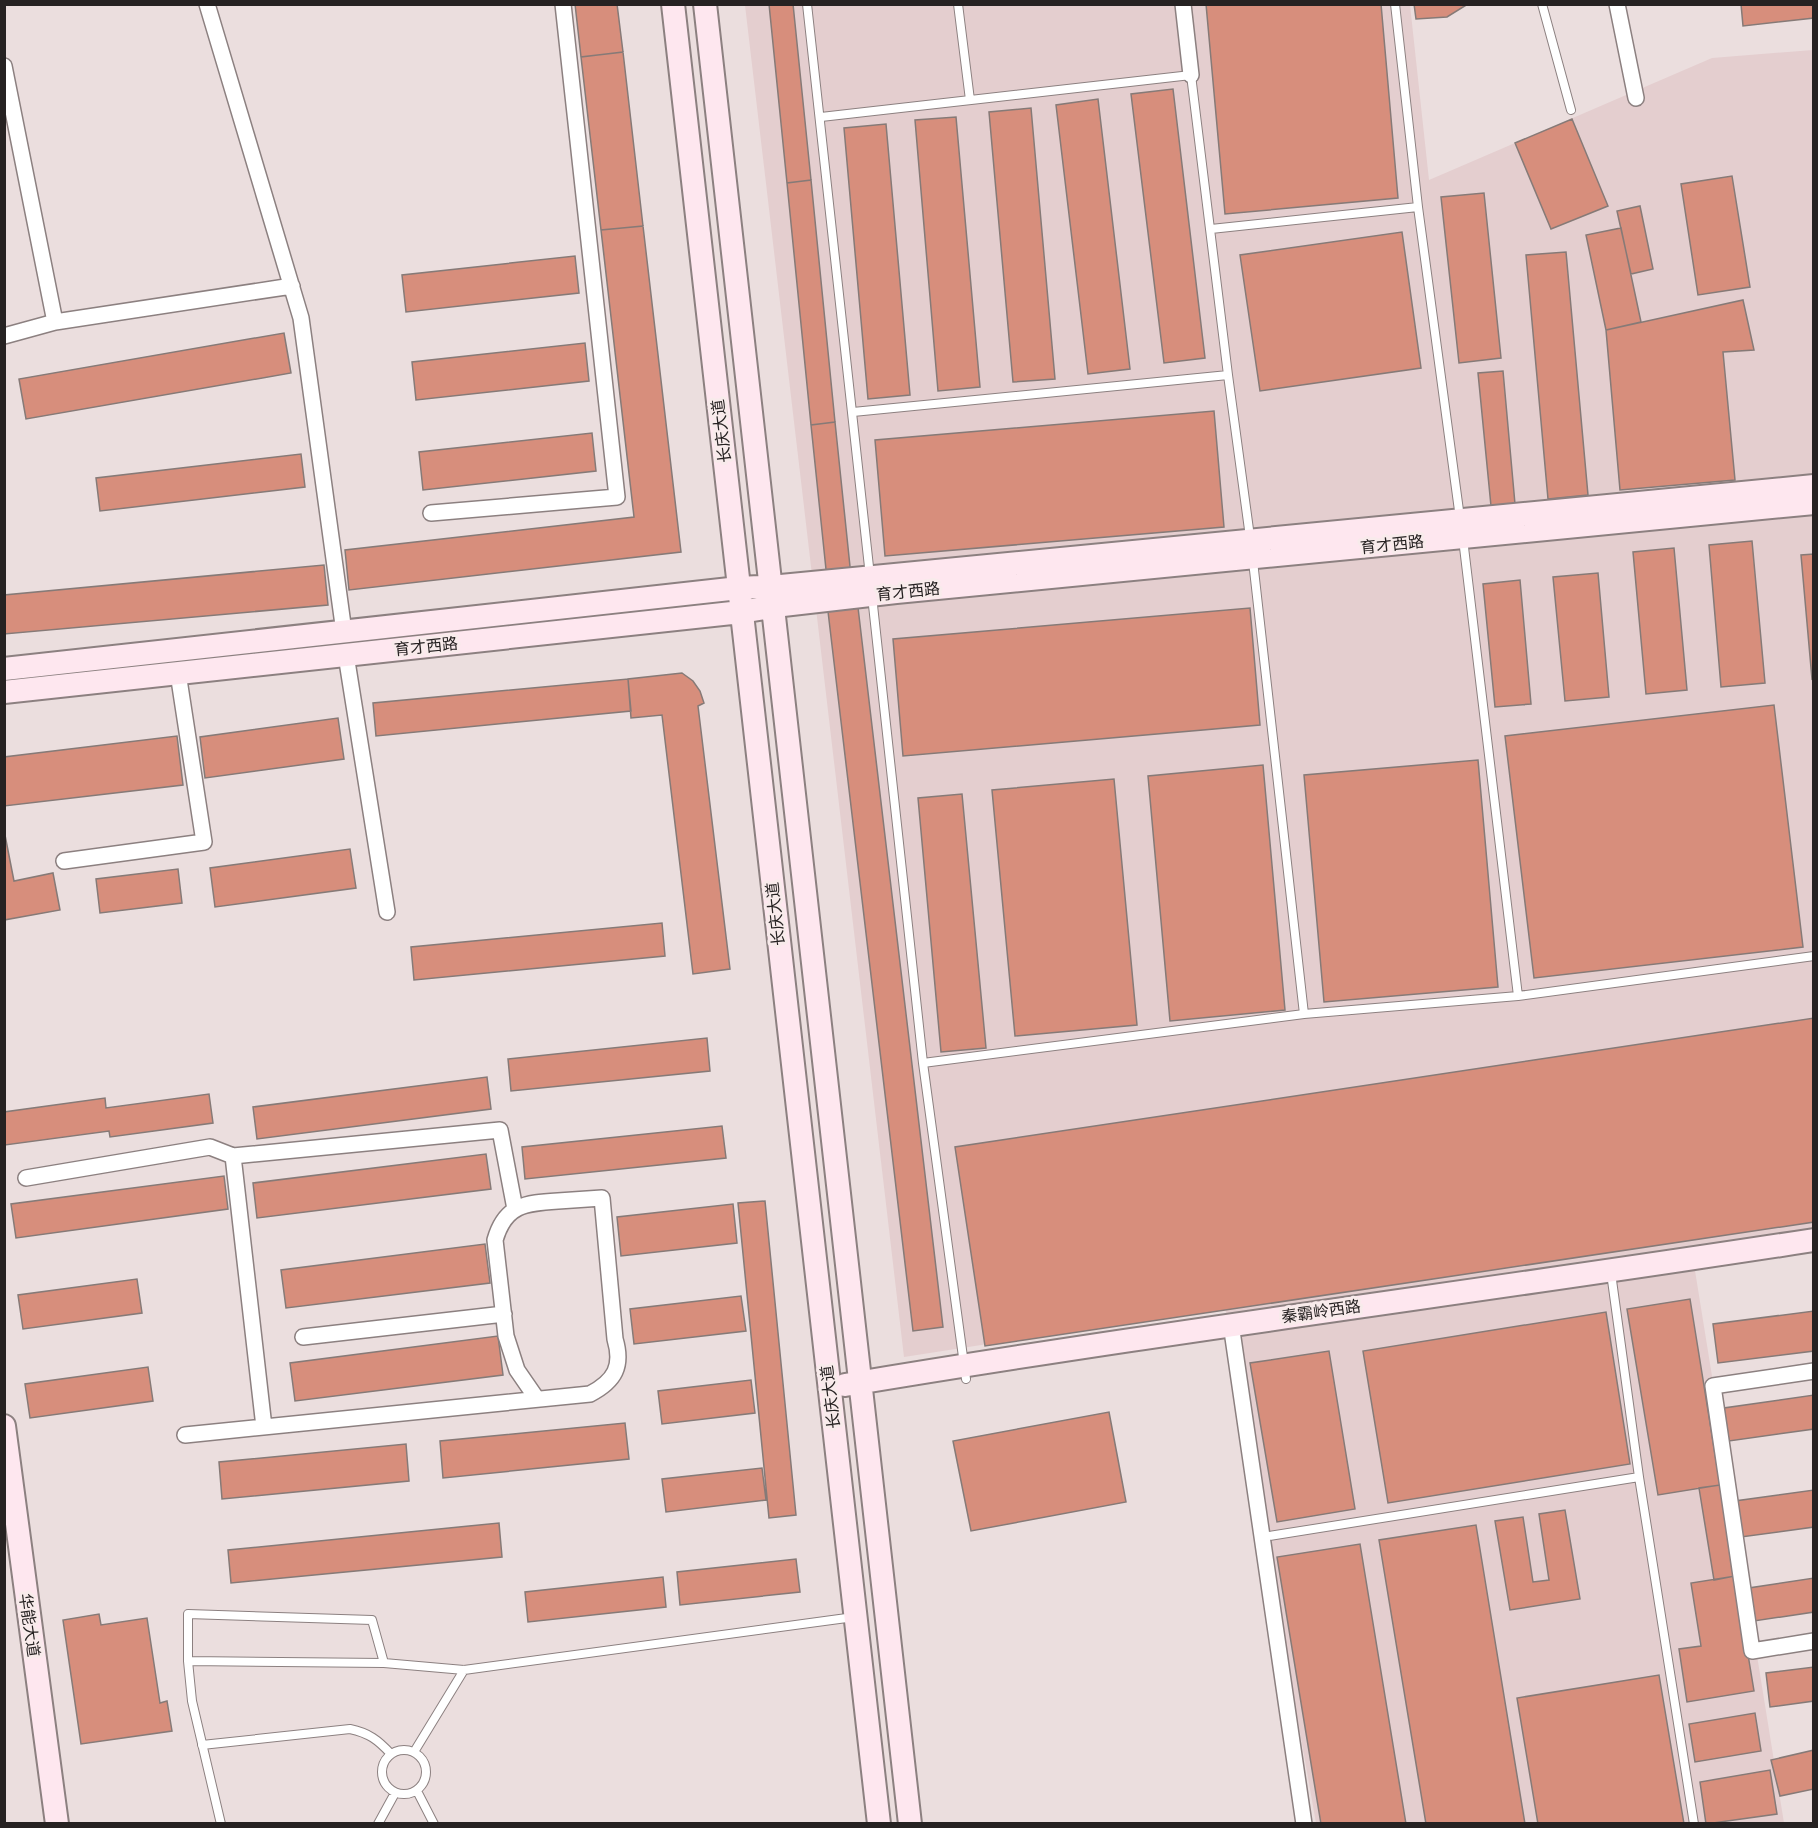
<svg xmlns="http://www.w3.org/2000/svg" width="1818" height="1828" font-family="'Fira Sans Condensed','Noto Sans SC',sans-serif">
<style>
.built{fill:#e4cecf}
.building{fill:#d78e7c;stroke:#867a77;stroke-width:1.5}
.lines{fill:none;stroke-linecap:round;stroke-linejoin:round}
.lane-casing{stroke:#8c8080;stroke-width:10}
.street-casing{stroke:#8c8080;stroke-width:18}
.secondary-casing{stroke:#8c8080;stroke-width:26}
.lane{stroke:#fff;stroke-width:8}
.street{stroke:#fff;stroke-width:15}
.secondary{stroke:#fee7ef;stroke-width:22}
.labels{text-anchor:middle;stroke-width:6;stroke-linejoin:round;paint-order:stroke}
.street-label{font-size:16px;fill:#262222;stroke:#f8ebeb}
</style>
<rect width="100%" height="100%" fill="#ebdede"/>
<path class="built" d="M 745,5 L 1410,5 L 1429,180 L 1712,58 L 1813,50 L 1813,1230 L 1692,1252 L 1784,1823 L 1316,1823 L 1225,1307 L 904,1357 Z"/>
<path class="building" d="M 575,4 L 617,4 L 623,52 L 581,57 Z
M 769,4 L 793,4 L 811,180 L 787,183 Z
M 1206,4 L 1381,4 L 1398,198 L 1225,214 Z
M 1414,4 L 1468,4 L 1447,17 L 1416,19 Z
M 1741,4 L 1814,4 L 1814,18 L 1743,26 Z
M 623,52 L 643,226 L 601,230 L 581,57 Z
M 1173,89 L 1205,358 L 1164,363 L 1131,94 Z
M 1098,99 L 1130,369 L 1088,374 L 1056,105 Z
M 1031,108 L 1055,379 L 1013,382 L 989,112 Z
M 956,117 L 980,387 L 938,391 L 915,120 Z
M 1572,119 L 1608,206 L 1551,229 L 1515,143 Z
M 886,124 L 910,395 L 868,399 L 844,128 Z
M 1732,176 L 1750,287 L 1698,295 L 1681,184 Z
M 811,180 L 835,422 L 811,425 L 787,183 Z
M 1484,193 L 1501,358 L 1459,363 L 1441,197 Z
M 1640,206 L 1653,269 L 1631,274 L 1617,211 Z
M 643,226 L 681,552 L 349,590 L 345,550 L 634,517 L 601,230 Z
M 1621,228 L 1641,322 L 1606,330 L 1586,235 Z
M 1402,232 L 1421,368 L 1260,391 L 1240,255 Z
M 1566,252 L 1588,495 L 1548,499 L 1526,255 Z
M 575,256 L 579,293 L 406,312 L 402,275 Z
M 1743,300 L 1754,350 L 1723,352 L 1735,480 L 1620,490 L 1606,330 Z
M 284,333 L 291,373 L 26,419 L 19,379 Z
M 585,343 L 589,381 L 416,400 L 412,362 Z
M 1503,371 L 1515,504 L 1491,506 L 1478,373 Z
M 1214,411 L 1224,527 L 885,556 L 875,440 Z
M 835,422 L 851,576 L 827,579 L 811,425 Z
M 592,433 L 596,471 L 423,490 L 419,452 Z
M 301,454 L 305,487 L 100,511 L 96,478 Z
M 1752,541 L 1765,683 L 1721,687 L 1709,545 Z
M 1674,548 L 1687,690 L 1646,694 L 1633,552 Z
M 1814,554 L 1814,678 L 1812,679 L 1801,555 Z
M 324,565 L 328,605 L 4,634 L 4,595 Z
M 1598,573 L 1609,697 L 1565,701 L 1553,577 Z
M 1520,580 L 1531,704 L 1495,707 L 1483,584 Z
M 857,599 L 943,1327 L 913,1331 L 827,603 Z
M 1250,608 L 1260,725 L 903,756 L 893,639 Z
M 682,673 L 693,681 L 700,691 L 704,703 L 698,706 L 730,969 L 693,974 L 662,715 L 631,718 L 628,679 Z
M 628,679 L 631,711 L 376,736 L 373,703 Z
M 1774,705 L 1803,947 L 1534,978 L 1505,736 Z
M 338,718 L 344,759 L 205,778 L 200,737 Z
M 177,736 L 183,785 L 4,806 L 4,757 Z
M 1478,760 L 1498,987 L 1324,1002 L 1304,775 Z
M 1263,765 L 1285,1010 L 1170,1021 L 1148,776 Z
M 1114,779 L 1137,1025 L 1015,1036 L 992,790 Z
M 962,794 L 986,1048 L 941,1052 L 918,798 Z
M 4,830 L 14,881 L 53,873 L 60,910 L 4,920 Z
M 350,849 L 356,888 L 215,907 L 210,868 Z
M 178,869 L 182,903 L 100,913 L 96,879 Z
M 662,923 L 665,956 L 414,980 L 411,947 Z
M 1814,1018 L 1814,1222 L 985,1346 L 955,1147 Z
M 707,1038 L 710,1071 L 511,1091 L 508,1059 Z
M 487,1077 L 491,1109 L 257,1139 L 253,1107 Z
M 209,1094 L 213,1123 L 110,1137 L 109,1131 L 5,1145 L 4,1112 L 105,1098 L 106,1108 Z
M 722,1126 L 726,1158 L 525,1179 L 522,1147 Z
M 486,1154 L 491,1189 L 257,1218 L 253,1183 Z
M 224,1176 L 228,1209 L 16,1238 L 11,1204 Z
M 765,1201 L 796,1515 L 769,1518 L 738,1203 Z
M 733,1204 L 737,1243 L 621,1256 L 617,1217 Z
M 485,1244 L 490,1283 L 286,1308 L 281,1270 Z
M 137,1279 L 142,1313 L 23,1329 L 18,1295 Z
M 741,1296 L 746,1331 L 634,1344 L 630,1309 Z
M 1690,1299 L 1720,1485 L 1658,1495 L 1627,1309 Z
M 1814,1311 L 1814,1351 L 1718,1363 L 1713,1324 Z
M 1606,1312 L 1630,1464 L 1388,1503 L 1363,1351 Z
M 498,1336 L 503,1375 L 295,1401 L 290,1363 Z
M 1329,1351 L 1355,1509 L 1277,1522 L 1250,1363 Z
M 148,1367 L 153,1401 L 30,1418 L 25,1384 Z
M 751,1380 L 755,1413 L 662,1424 L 658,1391 Z
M 1814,1395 L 1814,1429 L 1729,1441 L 1724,1408 Z
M 1109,1412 L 1126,1502 L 971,1531 L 953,1441 Z
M 625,1423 L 629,1459 L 443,1478 L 440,1441 Z
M 406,1444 L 409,1481 L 222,1499 L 219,1462 Z
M 762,1468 L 766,1500 L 666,1512 L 662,1479 Z
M 1720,1485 L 1735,1576 L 1714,1580 L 1699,1488 Z
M 1814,1490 L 1814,1527 L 1741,1537 L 1735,1501 Z
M 1565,1510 L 1580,1599 L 1510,1610 L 1495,1521 L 1523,1517 L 1533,1582 L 1549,1580 L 1539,1514 Z
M 499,1523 L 502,1557 L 231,1583 L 228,1550 Z
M 1476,1525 L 1525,1824 L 1426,1824 L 1379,1540 Z
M 1360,1544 L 1406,1824 L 1321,1824 L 1277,1557 Z
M 796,1559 L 800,1592 L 680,1605 L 677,1572 Z
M 1735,1576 L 1754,1691 L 1687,1702 L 1679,1649 L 1701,1646 L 1691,1583 Z
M 663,1577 L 666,1607 L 528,1622 L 525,1592 Z
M 1814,1578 L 1814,1612 L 1754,1621 L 1749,1588 Z
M 99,1614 L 101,1625 L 147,1618 L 160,1703 L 167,1701 L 172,1731 L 81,1744 L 63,1620 Z
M 1814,1667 L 1814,1701 L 1770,1707 L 1766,1673 Z
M 1659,1675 L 1684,1824 L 1538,1824 L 1517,1698 Z
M 1755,1713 L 1761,1751 L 1695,1762 L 1689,1724 Z
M 1814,1750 L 1814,1789 L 1780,1796 L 1771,1760 Z
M 1770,1770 L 1777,1814 L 1706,1824 L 1700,1782 Z"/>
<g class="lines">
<defs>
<path id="lane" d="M 807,4 L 870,576
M 958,4 L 970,100
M 1395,4 L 1418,207 L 1460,518
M 1542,4 L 1571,110
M 821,117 L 1191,75 L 1228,375 L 1250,537
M 1211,229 L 1418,207
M 853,412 L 1228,375
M 1463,539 L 1518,996
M 1253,561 L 1304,1014
M 872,596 L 923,1063 L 966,1379
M 923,1063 L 1304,1014 L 1518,996 L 1814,956
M 1611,1273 L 1639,1477 L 1694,1824
M 1263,1537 L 1639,1477
M 188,1661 L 192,1701 L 221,1824
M 384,1663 L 188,1661 L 188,1614 L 372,1620 L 384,1663 L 464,1670 L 854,1617
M 202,1745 L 350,1729 C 369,1733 378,1740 391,1754
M382 1772a22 22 0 1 1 44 0a22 22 0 1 1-44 0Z
M 414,1752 L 464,1670
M 417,1791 L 434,1824
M 378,1824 L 395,1793"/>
<path id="street" d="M 207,4 L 301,318 L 344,632
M 1183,4 L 1191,75
M 1617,4 L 1636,98
M 4,66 L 55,322
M 4,336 L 55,322 L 292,286
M 431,513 L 617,497 L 563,4
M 346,655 L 387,912
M 64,861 L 204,842 L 178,673
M 233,1156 L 264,1427
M 26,1178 L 210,1147 L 233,1156 L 500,1130 L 515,1209
M 1231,1324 L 1304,1824
M 303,1337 L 504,1314
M 1814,1371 L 1713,1386 L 1752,1651 L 1814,1641
M 185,1435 L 590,1394 C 615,1381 623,1366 615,1339 L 602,1198 C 587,1199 573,1200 558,1201 C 525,1203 505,1205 495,1240 L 506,1336 L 517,1370 L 537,1399"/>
<path id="secondary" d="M 673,4 L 879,1824
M 705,4 L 910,1824
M 4,669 L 739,588 L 781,586 L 1814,486
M 4,692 L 741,612 L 783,605 L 896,592 L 1814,503
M 845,1385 C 1167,1331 1491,1290 1814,1240
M 4,1426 L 57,1824"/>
</defs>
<use href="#lane" class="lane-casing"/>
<use href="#street" class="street-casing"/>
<use href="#secondary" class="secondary-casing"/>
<use href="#lane" class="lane"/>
<use href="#street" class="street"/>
<use href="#secondary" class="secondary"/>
</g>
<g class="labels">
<g class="street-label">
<text transform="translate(721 431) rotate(-97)" y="6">长庆大道</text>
<text transform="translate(1392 544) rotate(-6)" y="6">育才西路</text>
<text transform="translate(908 591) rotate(-6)" y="6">育才西路</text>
<text transform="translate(426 646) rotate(-6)" y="6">育才西路</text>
<text transform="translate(775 914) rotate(-96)" y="6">长庆大道</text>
<text transform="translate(1321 1311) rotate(-8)" y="6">秦霸岭西路</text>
<text transform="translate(830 1397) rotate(-97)" y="6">长庆大道</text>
<text transform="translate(30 1625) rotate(82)" y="6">华能大道</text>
</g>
</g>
<rect width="1818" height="1828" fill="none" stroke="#262222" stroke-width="12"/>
</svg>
